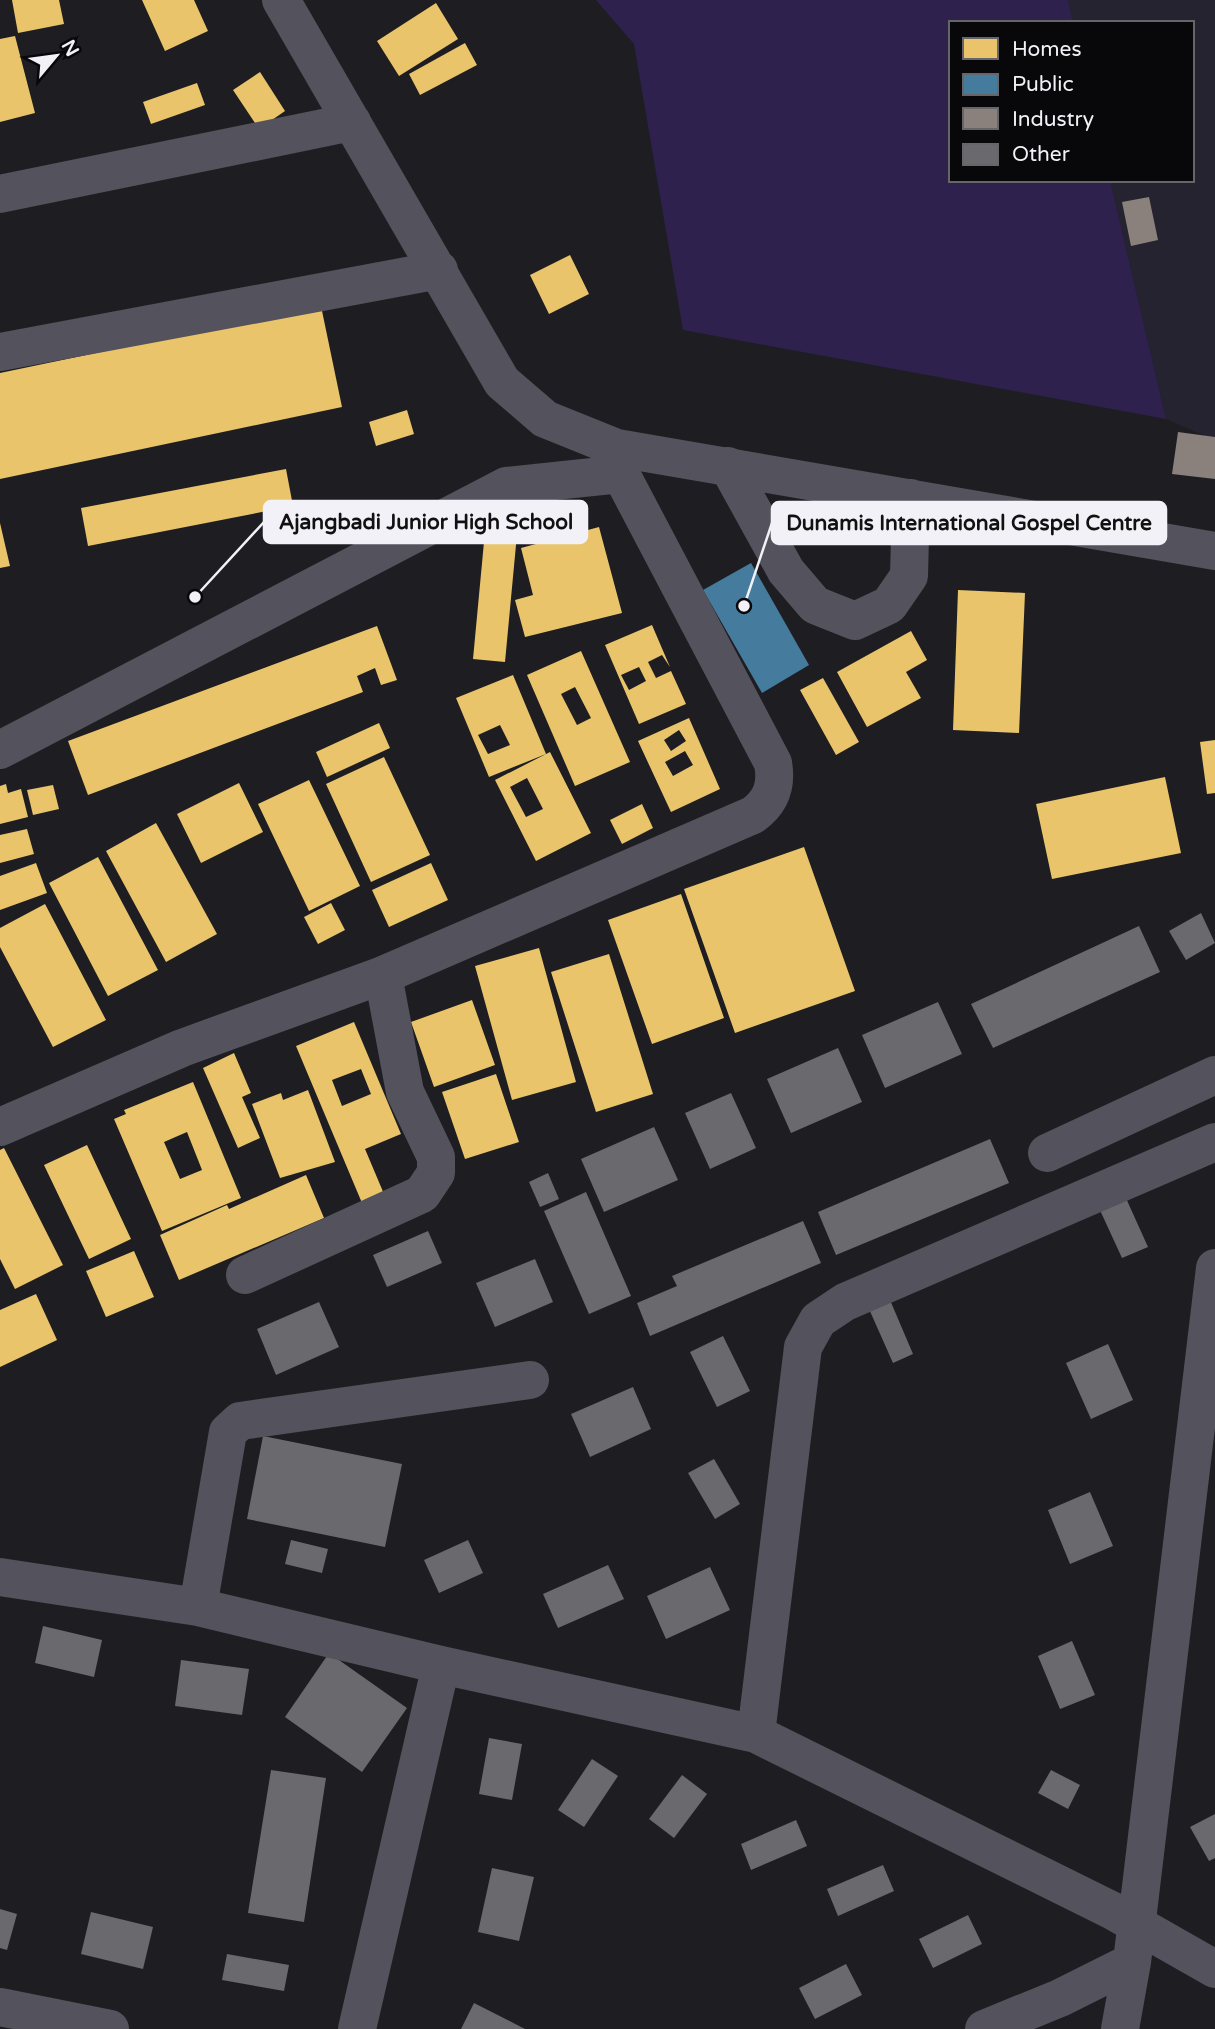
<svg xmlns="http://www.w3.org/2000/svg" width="1215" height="2029" font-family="'Varela Round',sans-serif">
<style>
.built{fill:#262330}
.green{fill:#2e214e}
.homes{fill:#e9c46a;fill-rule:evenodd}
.public{fill:#457b9d}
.industry{fill:#8a817c}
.building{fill:#6a6a6e}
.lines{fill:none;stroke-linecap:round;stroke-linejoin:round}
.minor{stroke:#54525c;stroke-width:38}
.leader{fill:none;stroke:#f2f1f7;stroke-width:2.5}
.callout-dot{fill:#f2f1f7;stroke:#08070a;stroke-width:2.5}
.callout{fill:#f2f1f7;stroke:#f2f1f7;stroke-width:2.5}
.callout-label{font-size:21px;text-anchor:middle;font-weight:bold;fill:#111}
</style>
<rect width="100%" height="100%" fill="#1e1e22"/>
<path class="built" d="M 1068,0 L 1215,0 L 1215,440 L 1166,419 L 1110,180 L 1192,180 L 1192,23 L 1073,23 Z"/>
<path class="green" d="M 596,0 L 1068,0 L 1073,23 L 951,23 L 951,180 L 1110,180 L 1166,419 L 683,330 L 634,44 Z"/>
<path class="homes" d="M 12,0 L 59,0 L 64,24 L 18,33 Z
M 142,0 L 194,0 L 208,31 L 165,51 Z
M 436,3 L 458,39 L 399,76 L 377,41 Z
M 15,36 L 35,113 L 0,122 L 0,39 Z
M 465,43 L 477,65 L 420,95 L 409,74 Z
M 260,72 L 285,111 L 259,129 L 233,90 Z
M 197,83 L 205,105 L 151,124 L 143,102 Z
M 570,255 L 589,294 L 549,314 L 530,275 Z
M 321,306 L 342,407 L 0,479 L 0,373 Z
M 407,410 L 414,434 L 376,446 L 369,422 Z
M 286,469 L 293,506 L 88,546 L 81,508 Z
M 487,510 L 519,513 L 505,662 L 473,659 Z
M 0,523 L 10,566 L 0,568 Z
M 599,527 L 622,613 L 525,637 L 515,600 L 533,595 L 521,548 Z
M 958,590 L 1025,593 L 1019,733 L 953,730 Z
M 652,625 L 670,667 L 662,655 L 648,662 L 656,678 L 671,671 L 686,704 L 639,724 L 605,645 ZM 639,667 L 646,681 L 629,690 L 621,675 Z
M 377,626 L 397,680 L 381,685 L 375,668 L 357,676 L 363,692 L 88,795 L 68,741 Z
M 911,631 L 927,660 L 906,672 L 921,698 L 867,727 L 837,672 Z
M 581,651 L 630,762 L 575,786 L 527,675 ZM 575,687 L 591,718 L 577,725 L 561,694 Z
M 513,675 L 546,754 L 489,777 L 456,698 ZM 500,725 L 510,745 L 488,754 L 478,735 Z
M 823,678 L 859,742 L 836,755 L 800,690 Z
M 689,718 L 720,789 L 671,812 L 638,741 ZM 679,730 L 686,741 L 671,751 L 664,740 ZM 685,751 L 693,765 L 673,776 L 665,762 Z
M 379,723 L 390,748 L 327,777 L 316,752 Z
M 1215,740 L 1215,793 L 1207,794 L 1200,742 Z
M 550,752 L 591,833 L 536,861 L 495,780 ZM 527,778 L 543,809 L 526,817 L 510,787 Z
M 384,757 L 430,855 L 371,882 L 326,784 Z
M 1165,777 L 1181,853 L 1052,879 L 1036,804 Z
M 309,780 L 360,886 L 309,911 L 258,804 Z
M 239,783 L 263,832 L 201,863 L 177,814 Z
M 6,784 L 8,793 L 21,789 L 28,817 L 0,824 L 0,786 Z
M 53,785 L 59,809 L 33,815 L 27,790 Z
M 642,804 L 653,828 L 622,844 L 610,820 Z
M 156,823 L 217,934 L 166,962 L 106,851 Z
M 27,829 L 34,854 L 0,863 L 0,835 Z
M 804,847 L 855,991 L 735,1033 L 684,889 Z
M 98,857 L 158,970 L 108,996 L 49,883 Z
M 36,863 L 47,893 L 0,910 L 0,876 Z
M 431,863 L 448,900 L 389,927 L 372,890 Z
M 681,894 L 724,1018 L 652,1044 L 608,920 Z
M 331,903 L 345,930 L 318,944 L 304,917 Z
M 45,904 L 106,1020 L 53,1047 L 0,947 L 0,928 Z
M 539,948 L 576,1082 L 512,1100 L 475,966 Z
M 609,954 L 653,1094 L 596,1112 L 551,972 Z
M 472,1000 L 495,1065 L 434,1087 L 411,1022 Z
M 354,1022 L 401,1134 L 365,1149 L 384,1194 L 362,1203 L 296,1046 ZM 361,1069 L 371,1094 L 342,1106 L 332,1080 Z
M 234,1053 L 251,1093 L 242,1097 L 260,1138 L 238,1148 L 203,1068 Z
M 496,1074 L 519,1142 L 465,1159 L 442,1092 Z
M 193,1082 L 241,1198 L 162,1231 L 114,1119 L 126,1114 L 124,1110 ZM 187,1132 L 202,1170 L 180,1179 L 164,1142 Z
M 308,1090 L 335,1162 L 280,1178 L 252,1104 L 281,1093 L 283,1100 Z
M 87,1145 L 131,1239 L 89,1259 L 44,1165 Z
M 4,1148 L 63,1265 L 15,1289 L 0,1259 L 0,1150 Z
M 306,1175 L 324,1218 L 179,1280 L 160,1235 L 227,1205 L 229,1209 Z
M 134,1251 L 154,1297 L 106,1317 L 86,1271 Z
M 36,1294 L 57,1340 L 0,1367 L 0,1310 Z"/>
<path class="public" d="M 751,563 L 809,665 L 762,693 L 703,590 Z"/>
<path class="industry" d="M 1149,197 L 1158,240 L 1131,246 L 1122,202 Z
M 1178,432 L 1215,437 L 1215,479 L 1172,474 Z"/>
<path class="building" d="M 1201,913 L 1215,943 L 1186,960 L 1169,931 Z
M 1139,926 L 1160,972 L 993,1048 L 971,1004 Z
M 938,1002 L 962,1054 L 885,1088 L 862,1035 Z
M 838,1048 L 862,1102 L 791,1133 L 767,1079 Z
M 731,1093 L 756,1148 L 710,1169 L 685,1113 Z
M 654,1127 L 678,1180 L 604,1212 L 581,1159 Z
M 990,1139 L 1009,1183 L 836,1255 L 818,1212 Z
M 548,1173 L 559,1199 L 540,1207 L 529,1182 Z
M 586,1192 L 631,1296 L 589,1314 L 544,1211 Z
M 1125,1196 L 1148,1247 L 1122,1258 L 1099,1208 Z
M 803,1221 L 821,1263 L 650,1336 L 637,1303 L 677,1286 L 672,1276 Z
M 428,1231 L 442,1263 L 387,1287 L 373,1255 Z
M 535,1259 L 553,1302 L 495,1327 L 476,1283 Z
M 890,1300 L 913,1354 L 893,1363 L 869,1309 Z
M 319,1302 L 339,1347 L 276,1375 L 257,1329 Z
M 723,1336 L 750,1391 L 717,1407 L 690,1352 Z
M 1108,1344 L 1133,1400 L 1091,1419 L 1066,1363 Z
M 633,1387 L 651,1429 L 590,1457 L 571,1414 Z
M 263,1436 L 402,1464 L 385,1547 L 247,1519 Z
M 714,1459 L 740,1504 L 715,1519 L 688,1473 Z
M 1090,1492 L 1113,1546 L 1070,1564 L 1048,1510 Z
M 291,1540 L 328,1549 L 322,1573 L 285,1564 Z
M 468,1540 L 483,1573 L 439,1593 L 424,1560 Z
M 608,1565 L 624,1599 L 558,1628 L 543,1594 Z
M 710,1567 L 730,1610 L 666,1639 L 647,1596 Z
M 43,1626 L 102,1640 L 94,1677 L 35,1663 Z
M 1072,1641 L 1095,1695 L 1060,1709 L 1038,1656 Z
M 329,1653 L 407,1708 L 362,1772 L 285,1717 Z
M 181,1660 L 249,1669 L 242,1715 L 175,1706 Z
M 489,1738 L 522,1744 L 512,1800 L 479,1794 Z
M 592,1759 L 618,1776 L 584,1827 L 558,1810 Z
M 271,1770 L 326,1778 L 304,1922 L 248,1913 Z
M 1051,1770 L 1080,1785 L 1068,1809 L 1038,1793 Z
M 682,1775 L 707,1794 L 674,1838 L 649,1819 Z
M 1215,1814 L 1215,1858 L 1209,1861 L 1190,1827 Z
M 796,1820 L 807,1846 L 751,1870 L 741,1844 Z
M 883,1865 L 894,1891 L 838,1916 L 827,1889 Z
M 492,1868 L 534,1877 L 519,1941 L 478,1932 Z
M 0,1909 L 17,1914 L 7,1950 L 0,1948 Z
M 91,1912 L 153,1927 L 143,1969 L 81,1954 Z
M 968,1915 L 982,1944 L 933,1968 L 919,1939 Z
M 227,1954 L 289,1965 L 284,1991 L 222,1980 Z
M 846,1964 L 862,1995 L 815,2019 L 799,1988 Z
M 474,2003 L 525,2029 L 461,2029 Z"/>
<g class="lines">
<path class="minor" d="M 281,0 L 502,382 L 545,419 L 617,448 L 1215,551
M 0,194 L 352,122
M 0,352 L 439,270
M 728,466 L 786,571 L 815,605 L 855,621 L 889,605 L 909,576 L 911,498
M 0,750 L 506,486 L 621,474
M 0,1127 L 182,1048 L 383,975 L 753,815 C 772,801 777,785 773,763 L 621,474 L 617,448
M 1047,1153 L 1215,1075
M 245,1275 L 422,1194 L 436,1173 L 436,1157 L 405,1092 L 383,975
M 530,1380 L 240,1421 L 228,1432 L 198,1607 L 441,1665 L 756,1734 L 1113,1911 L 1215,1969
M 0,1577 L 198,1607
M 756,1734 L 803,1347 L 818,1320 L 845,1302 L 1215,1142
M 0,2007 L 110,2029
M 357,2029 L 441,1665
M 984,2029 L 1060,1998 L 1132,1962 L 1215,1268
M 1120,2029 L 1132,1962"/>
</g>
<path class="leader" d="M195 597L264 522M744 606L772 523"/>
<g class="callout-dot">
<circle cx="195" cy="597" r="7"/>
<circle cx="744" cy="606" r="7"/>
</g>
<g class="callout">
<rect x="264" y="501" width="323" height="42" rx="7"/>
<rect x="772" y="502" width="394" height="42" rx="7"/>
</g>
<g class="callout-label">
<text x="426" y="529">Ajangbadi Junior High School</text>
<text x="969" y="530">Dunamis International Gospel Centre</text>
</g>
<rect x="949" y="21" width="245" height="161" fill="#08070a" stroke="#666569" stroke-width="2"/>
<rect x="963" y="38" width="35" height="21" fill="#e9c46a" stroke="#666569" stroke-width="2"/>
<text x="1012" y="56" font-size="21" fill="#f2f1f7">Homes</text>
<rect x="963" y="74" width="35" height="21" fill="#457b9d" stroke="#666569" stroke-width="2"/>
<text x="1012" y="91" font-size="21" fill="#f2f1f7">Public</text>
<rect x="963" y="108" width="35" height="21" fill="#8a817c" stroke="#666569" stroke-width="2"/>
<text x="1012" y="126" font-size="21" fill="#f2f1f7">Industry</text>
<rect x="963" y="144" width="35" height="21" fill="#6a6a6e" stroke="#666569" stroke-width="2"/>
<text x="1012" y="161" font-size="21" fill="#f2f1f7">Other</text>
<g transform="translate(56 56) rotate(61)" stroke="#08070a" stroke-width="5" paint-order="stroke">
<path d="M0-5L12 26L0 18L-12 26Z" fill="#f2f1f7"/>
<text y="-10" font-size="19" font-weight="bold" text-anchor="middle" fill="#f2f1f7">N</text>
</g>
</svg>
